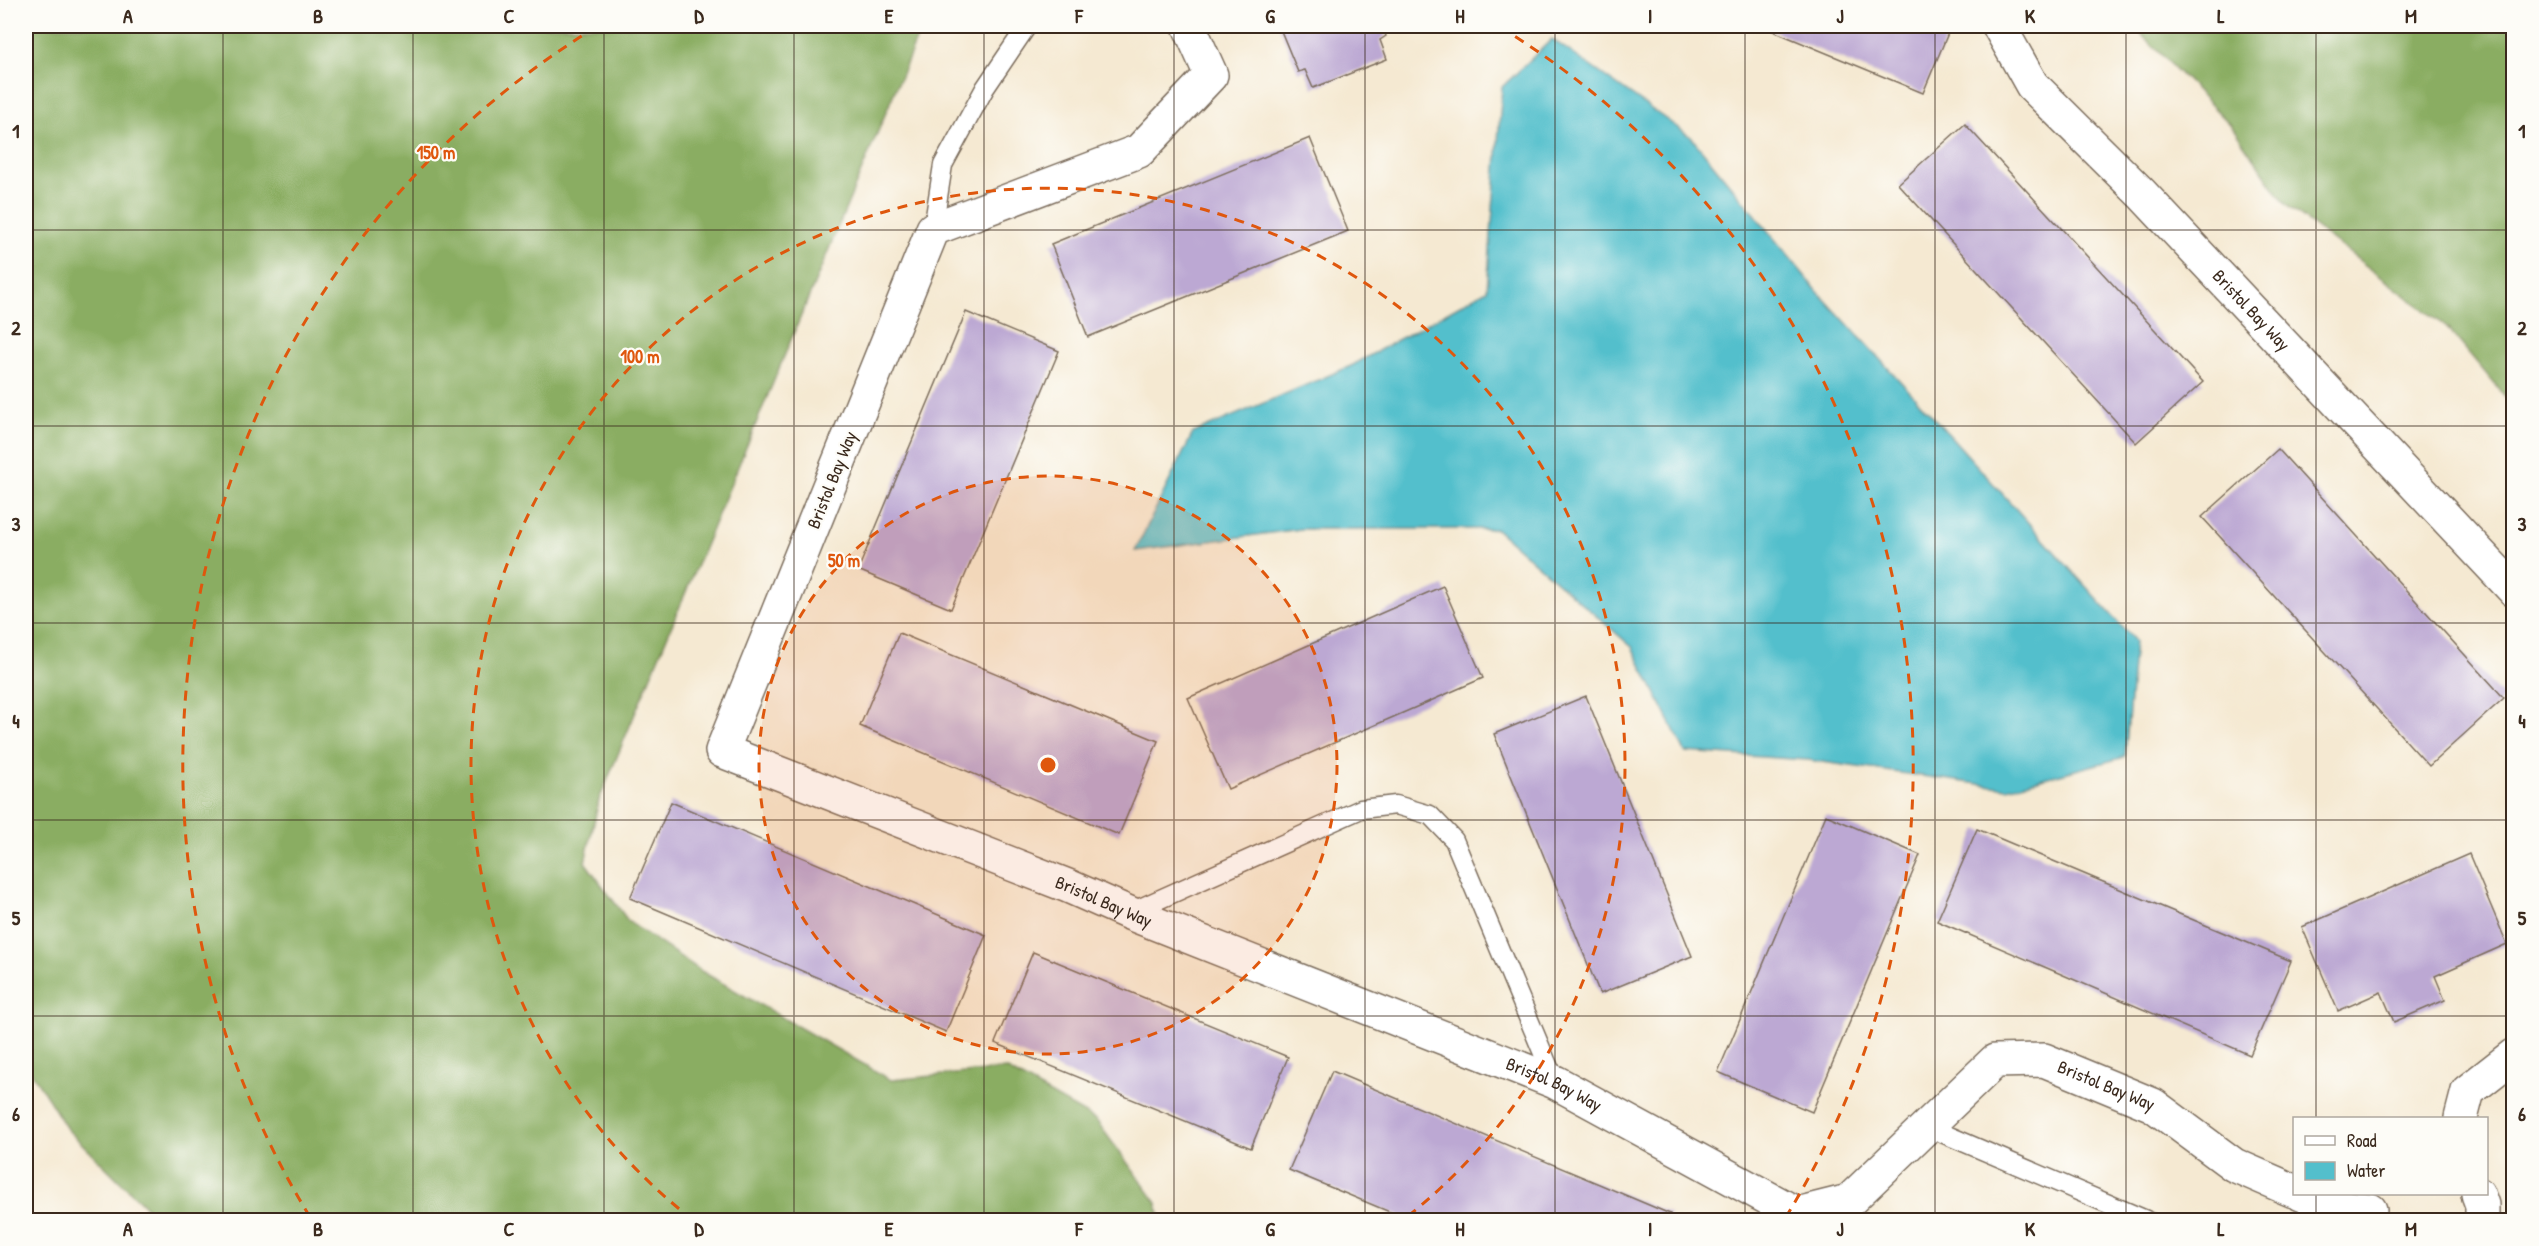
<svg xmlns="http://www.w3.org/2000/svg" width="2539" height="1246" font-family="'Patrick Hand',sans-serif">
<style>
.forest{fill:#8aad62;stroke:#626c40;stroke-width:1.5}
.water{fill:#53bfcc;stroke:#477475;stroke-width:1.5}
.building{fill:#bca8d3}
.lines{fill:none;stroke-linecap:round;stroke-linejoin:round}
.lane-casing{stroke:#7c6d5d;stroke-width:21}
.street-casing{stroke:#7c6d5d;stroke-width:36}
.lane{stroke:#fff;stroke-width:18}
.street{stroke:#fff;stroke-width:33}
.grid{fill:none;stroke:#3b2a1e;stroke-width:1.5;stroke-opacity:0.55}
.ring{fill:none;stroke:#df570d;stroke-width:3;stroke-dasharray:10 8}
.labels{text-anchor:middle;stroke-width:4.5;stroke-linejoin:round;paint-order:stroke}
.street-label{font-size:18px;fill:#3b2a1e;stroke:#fdfcf7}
.centre{fill:#df570d;stroke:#fdfcf7;stroke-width:3}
.ring-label{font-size:18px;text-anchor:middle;font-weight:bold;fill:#df570d;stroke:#fdfcf7;stroke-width:4.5;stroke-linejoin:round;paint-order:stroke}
.neatline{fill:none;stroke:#3b2a1e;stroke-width:2}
.grid-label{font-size:20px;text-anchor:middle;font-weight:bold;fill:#3b2a1e}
</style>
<rect width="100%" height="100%" fill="#fdfcf7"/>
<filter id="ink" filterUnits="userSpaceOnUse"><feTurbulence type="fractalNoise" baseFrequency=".0167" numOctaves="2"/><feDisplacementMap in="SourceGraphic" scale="12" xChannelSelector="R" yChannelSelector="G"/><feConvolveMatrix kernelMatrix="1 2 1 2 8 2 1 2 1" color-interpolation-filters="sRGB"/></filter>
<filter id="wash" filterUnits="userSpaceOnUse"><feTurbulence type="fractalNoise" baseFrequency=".008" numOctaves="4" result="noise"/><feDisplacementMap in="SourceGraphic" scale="24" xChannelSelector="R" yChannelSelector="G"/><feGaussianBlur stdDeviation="1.35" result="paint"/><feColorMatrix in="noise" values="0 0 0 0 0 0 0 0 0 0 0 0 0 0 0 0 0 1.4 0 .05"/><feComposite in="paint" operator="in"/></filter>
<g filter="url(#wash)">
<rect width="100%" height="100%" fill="#f5e9d2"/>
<path class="forest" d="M 26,26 L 922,26 L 599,800 L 585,862 L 629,922 L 703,972 L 891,1080 L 1006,1069 L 1096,1120 L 1157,1203 L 1161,1220 L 159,1220 L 67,1129 L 32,1073 L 26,1069 Z
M 2133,26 L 2513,26 L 2513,406 L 2447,327 L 2286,205 L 2230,124 Z"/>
<path class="water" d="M 1552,39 L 1691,137 L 1818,292 L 1935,419 L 2135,641 L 2125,757 L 2007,788 L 1808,760 L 1685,752 L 1632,647 L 1496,529 L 1301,529 L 1135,551 L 1193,433 L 1351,366 L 1487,290 L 1502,87 Z"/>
<g id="blocks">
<path class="building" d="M 1279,26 L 1382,26 L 1386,36 L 1380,40 L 1387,59 L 1313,88 L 1305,70 L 1298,72 Z
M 1761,26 L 1951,26 L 1923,93 Z
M 1965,124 L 2203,382 L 2136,443 L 1898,184 Z
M 1310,138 L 1348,231 L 1088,337 L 1051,244 Z
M 966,312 L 1059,351 L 951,609 L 858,570 Z
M 2278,449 L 2504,698 L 2429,766 L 2202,517 Z
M 1443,586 L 1483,678 L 1228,789 L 1188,698 Z
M 899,633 L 1158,741 L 1119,835 L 860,726 Z
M 1586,696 L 1692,956 L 1600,994 L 1494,734 Z
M 671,802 L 986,935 L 946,1032 L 630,898 Z
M 1826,815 L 1920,855 L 1812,1112 L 1718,1072 Z
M 1977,829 L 2291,961 L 2250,1055 L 1937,921 Z
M 2469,854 L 2507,944 L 2435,976 L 2445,1000 L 2394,1022 L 2381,992 L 2338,1011 L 2302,927 Z
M 1033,952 L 1288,1057 L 1251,1148 L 995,1043 Z
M 1332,1071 L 1670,1214 L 1667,1220 L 1409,1220 L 1289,1170 Z"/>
</g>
</g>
<g filter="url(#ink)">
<use href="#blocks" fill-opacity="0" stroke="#7c6d5d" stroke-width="1.5"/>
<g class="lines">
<defs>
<path id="lane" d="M 933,229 L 943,165 L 985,88 L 1027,26
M 1129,913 L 1361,809 L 1396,805 L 1430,815 L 1454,840 L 1555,1082
M 1928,1127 L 2146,1220"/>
<g id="street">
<path id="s1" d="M 1189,26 L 1211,75 L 1139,151 L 933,229 L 722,751 L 1068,886 L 1129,913 L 1555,1082 L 1797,1214 L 1849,1201 L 1995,1061 L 2044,1060 L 2153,1105 L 2234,1165 L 2294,1191"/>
<path id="s2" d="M 1999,26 L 2032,85 L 2142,194 L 2514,590"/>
<path d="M 2461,1118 L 2468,1091 L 2514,1055"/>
<path d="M 2301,1194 L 2334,1207 L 2370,1210"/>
<path d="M 2478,1194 L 2482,1205 L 2482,1220"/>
</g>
</defs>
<use href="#lane" class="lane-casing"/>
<use href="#street" class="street-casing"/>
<use href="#lane" class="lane"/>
<use href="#street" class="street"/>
</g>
</g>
<path class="grid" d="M 223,26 L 223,1220M 413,26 L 413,1220M 604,26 L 604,1220M 794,26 L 794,1220M 984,26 L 984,1220M 1174,26 L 1174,1220M 1365,26 L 1365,1220M 1555,26 L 1555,1220M 1745,26 L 1745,1220M 1935,26 L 1935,1220M 2126,26 L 2126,1220M 2316,26 L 2316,1118M 26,230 L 2514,230M 26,426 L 2514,426M 26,623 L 2514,623M 26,820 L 2514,820M 26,1016 L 2514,1016M 2316,1194 L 2316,1220"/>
<circle cx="1048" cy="765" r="289" fill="#df570d" fill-opacity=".12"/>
<g class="ring">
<circle cx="1048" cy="765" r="289"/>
<path d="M693 1220A577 577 0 1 1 1403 1220"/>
<path d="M310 1217A866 866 0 0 1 596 27M1500 27A866 866 0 0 1 1786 1217"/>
</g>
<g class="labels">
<g class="street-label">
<text dy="6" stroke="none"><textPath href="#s2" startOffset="382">Bristol Bay Way</textPath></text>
<text transform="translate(832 480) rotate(-68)" y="6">Bristol Bay Way</text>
<text dy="6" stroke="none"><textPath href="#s1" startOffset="1352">Bristol Bay Way</textPath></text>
<text dy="6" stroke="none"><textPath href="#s1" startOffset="1838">Bristol Bay Way</textPath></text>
<text dy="6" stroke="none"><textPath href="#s1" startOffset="2486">Bristol Bay Way</textPath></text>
</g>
</g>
<circle cx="1048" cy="765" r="9" class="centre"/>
<g class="ring-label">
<text x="436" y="159">150 m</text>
<text x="640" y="363">100 m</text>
<text x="844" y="567">50 m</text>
</g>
<rect width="2539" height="1246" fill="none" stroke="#fdfcf7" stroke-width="66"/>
<rect x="2293" y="1117" width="195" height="78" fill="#fdfcf7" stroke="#afa8a0" stroke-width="1.5"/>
<rect x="2305" y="1136" width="30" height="9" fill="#ffffff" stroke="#afa8a0" stroke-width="1.5"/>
<text x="2347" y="1147" font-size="18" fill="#3b2a1e">Road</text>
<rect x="2305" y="1162" width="30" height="18" fill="#53bfcc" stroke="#afa8a0" stroke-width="1.5"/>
<text x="2347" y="1177" font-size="18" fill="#3b2a1e">Water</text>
<rect x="33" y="33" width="2473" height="1180" class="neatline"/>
<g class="grid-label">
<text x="128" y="23">A</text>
<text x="318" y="23">B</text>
<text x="509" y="23">C</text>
<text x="699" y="23">D</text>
<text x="889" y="23">E</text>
<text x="1079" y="23">F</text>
<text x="1270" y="23">G</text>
<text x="1460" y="23">H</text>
<text x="1650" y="23">I</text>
<text x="1840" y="23">J</text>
<text x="2030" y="23">K</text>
<text x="2221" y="23">L</text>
<text x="2411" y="23">M</text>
<text x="16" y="138">1</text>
<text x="2522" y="138">1</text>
<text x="16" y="335">2</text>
<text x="2522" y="335">2</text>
<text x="16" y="531">3</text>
<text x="2522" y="531">3</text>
<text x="16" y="728">4</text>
<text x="2522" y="728">4</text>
<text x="16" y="925">5</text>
<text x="2522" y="925">5</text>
<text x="16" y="1121">6</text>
<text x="2522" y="1121">6</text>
<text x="128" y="1236">A</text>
<text x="318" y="1236">B</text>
<text x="509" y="1236">C</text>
<text x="699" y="1236">D</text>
<text x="889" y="1236">E</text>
<text x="1079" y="1236">F</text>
<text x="1270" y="1236">G</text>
<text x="1460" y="1236">H</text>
<text x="1650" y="1236">I</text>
<text x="1840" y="1236">J</text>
<text x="2030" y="1236">K</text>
<text x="2221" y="1236">L</text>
<text x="2411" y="1236">M</text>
</g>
</svg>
